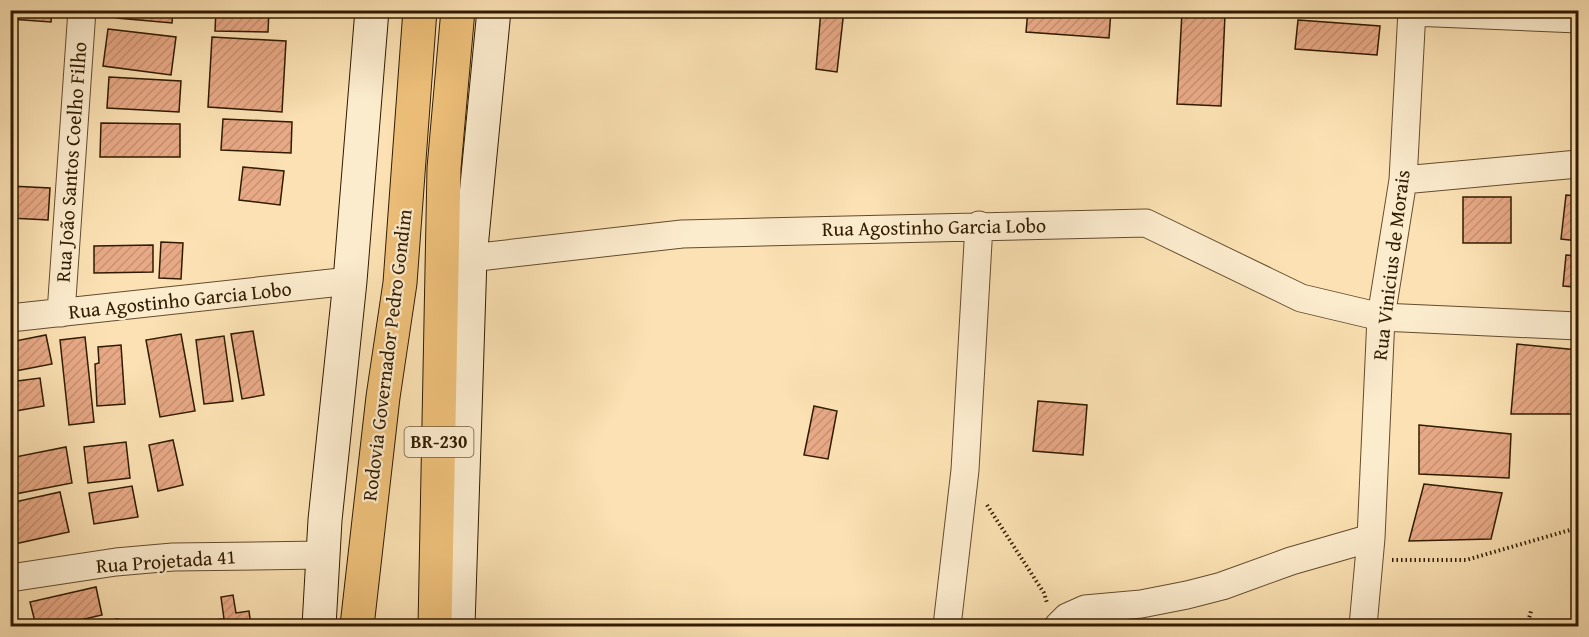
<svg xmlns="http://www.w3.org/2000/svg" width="1589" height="637" viewBox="0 0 1589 637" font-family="'Gentium Book Plus',serif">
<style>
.building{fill:url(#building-hatch);stroke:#301b00;stroke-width:1.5}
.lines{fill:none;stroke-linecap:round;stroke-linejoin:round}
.street-casing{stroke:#634c2d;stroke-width:29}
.secondary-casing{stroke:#301b00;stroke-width:35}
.highway-casing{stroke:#301b00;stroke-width:35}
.path{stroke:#301b00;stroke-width:4;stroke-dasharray:1.5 3;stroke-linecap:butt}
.street{stroke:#fcecce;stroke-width:27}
.secondary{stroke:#fcecce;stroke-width:33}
.highway{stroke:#eec07a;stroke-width:33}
.labels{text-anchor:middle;stroke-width:4.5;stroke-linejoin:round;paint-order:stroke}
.shield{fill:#fcecce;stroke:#6d5a3e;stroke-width:1.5}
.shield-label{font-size:18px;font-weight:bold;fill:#301b00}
.street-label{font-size:20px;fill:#301b00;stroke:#fcecce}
</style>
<defs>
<pattern id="building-hatch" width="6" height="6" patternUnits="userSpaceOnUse" patternTransform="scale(1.5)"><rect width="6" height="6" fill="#e8a986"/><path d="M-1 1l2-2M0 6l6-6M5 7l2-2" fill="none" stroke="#c79172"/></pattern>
</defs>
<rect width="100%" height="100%" fill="#fbe1b3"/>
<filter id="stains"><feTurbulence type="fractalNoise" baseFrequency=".00333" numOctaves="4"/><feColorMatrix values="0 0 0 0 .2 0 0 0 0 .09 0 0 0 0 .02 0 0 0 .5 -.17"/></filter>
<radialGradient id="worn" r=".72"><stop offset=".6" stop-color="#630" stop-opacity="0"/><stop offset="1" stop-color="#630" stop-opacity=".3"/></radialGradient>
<path class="building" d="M 10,10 L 52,10 L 51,22 L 10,19 Z
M 118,10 L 173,10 L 172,23 L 117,18 Z
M 216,10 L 269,10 L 268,32 L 215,31 Z
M 821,10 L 844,10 L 837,72 L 816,69 Z
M 1028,10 L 1111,10 L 1109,38 L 1026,32 Z
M 1182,12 L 1225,14 L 1221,106 L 1177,104 Z
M 1298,20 L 1380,26 L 1377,55 L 1295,49 Z
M 108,29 L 176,37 L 171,75 L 103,66 Z
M 212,37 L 286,41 L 282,112 L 208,107 Z
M 109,77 L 181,81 L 179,112 L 107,108 Z
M 223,119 L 292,122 L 291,153 L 221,150 Z
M 101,123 L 180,124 L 180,157 L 100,157 Z
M 243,167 L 284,171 L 280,205 L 239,200 Z
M 10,186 L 50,188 L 48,220 L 10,218 Z
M 1566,195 L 1578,196 L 1578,241 L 1561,239 Z
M 1463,197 L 1511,197 L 1511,243 L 1463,243 Z
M 161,242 L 183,243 L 181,279 L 159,278 Z
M 153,245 L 153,272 L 94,273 L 94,246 Z
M 1566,255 L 1578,256 L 1578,291 L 1574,291 L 1574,287 L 1563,286 Z
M 253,331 L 264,395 L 242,399 L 231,334 Z
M 181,334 L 195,411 L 160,417 L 146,340 Z
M 46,335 L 52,364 L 10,372 L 10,342 Z
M 224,336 L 233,401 L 204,404 L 196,340 Z
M 85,337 L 94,422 L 69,425 L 60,340 Z
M 1517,344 L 1578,350 L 1578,414 L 1511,414 Z
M 121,345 L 125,404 L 97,406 L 95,364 L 99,363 L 98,347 Z
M 40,378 L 44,406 L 10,412 L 10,382 Z
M 1038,401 L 1087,405 L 1083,455 L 1033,451 Z
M 814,406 L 837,411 L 828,459 L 804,455 Z
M 1419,425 L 1511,434 L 1509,478 L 1419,474 Z
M 173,440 L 183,485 L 158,491 L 149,445 Z
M 126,442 L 130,478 L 88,483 L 84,447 Z
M 66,447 L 72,483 L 10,495 L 10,458 Z
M 1424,484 L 1502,493 L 1491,539 L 1409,541 Z
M 132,486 L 138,517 L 94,524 L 89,493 Z
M 60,492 L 69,532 L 10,545 L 10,503 Z
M 96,587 L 102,615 L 54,626 L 36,626 L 30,602 Z
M 233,595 L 236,613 L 249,611 L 251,626 L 215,626 L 215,620 L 224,619 L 221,597 Z
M 118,619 L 119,626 L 79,626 Z"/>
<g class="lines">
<g class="street-casing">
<path id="street" d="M 1412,12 L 1578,19
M 1403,180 L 1578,164
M 470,258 L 682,234 L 1146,223 L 1301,298 L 1381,317 L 1578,326
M 61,313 L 82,10
M 10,318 L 350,281
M 10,578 L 116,562 L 173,557 L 323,555
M 947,626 L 965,470 L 979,225
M 1058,626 L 1067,617 L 1085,609 L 1141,604 L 1187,595 L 1222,586 L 1291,561 L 1371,538
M 1363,626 L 1371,538 L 1381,317 L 1403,180 L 1412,10"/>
</g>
<g class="secondary-casing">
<path id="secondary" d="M 319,626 L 325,520 L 350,281 L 372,10
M 458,626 L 470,258 L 494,10"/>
</g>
<g class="highway-casing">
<path id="highway" d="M 357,626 L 383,397 L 400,283 L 420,10
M 435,626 L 444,168 L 458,10"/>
</g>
<path class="path" d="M 987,505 L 1044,593 L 1047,603
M 1392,560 L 1466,560 L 1570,530 L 1578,534
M 1527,626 L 1531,611"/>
<use href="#street" class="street"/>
<use href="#secondary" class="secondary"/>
<use href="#highway" class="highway"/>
</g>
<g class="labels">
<rect class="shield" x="404.5" y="427" width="69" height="30" rx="4.5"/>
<g class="shield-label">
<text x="439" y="448">BR-230</text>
</g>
<g class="street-label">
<text transform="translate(71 162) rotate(-86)" y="7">Rua João Santos Coelho Filho</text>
<text transform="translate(934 227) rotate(-1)" y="7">Rua Agostinho Garcia Lobo</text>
<text transform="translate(1391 265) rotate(-83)" y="7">Rua Vinicius de Morais</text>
<text transform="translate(180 300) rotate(-6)" y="7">Rua Agostinho Garcia Lobo</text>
<text transform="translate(387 355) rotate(-83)" y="7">Rodovia Governador Pedro Gondim</text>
<text transform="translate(166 561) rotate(-4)" y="7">Rua Projetada 41</text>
</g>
</g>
<rect width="1589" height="637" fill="none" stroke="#fbe1b3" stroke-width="36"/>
<rect x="12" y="12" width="1565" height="613" fill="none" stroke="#301b00" stroke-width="3"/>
<rect x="18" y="18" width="1553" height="601" fill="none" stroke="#301b00" stroke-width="1.5"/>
<rect width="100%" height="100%" filter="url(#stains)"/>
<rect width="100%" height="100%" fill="url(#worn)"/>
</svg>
